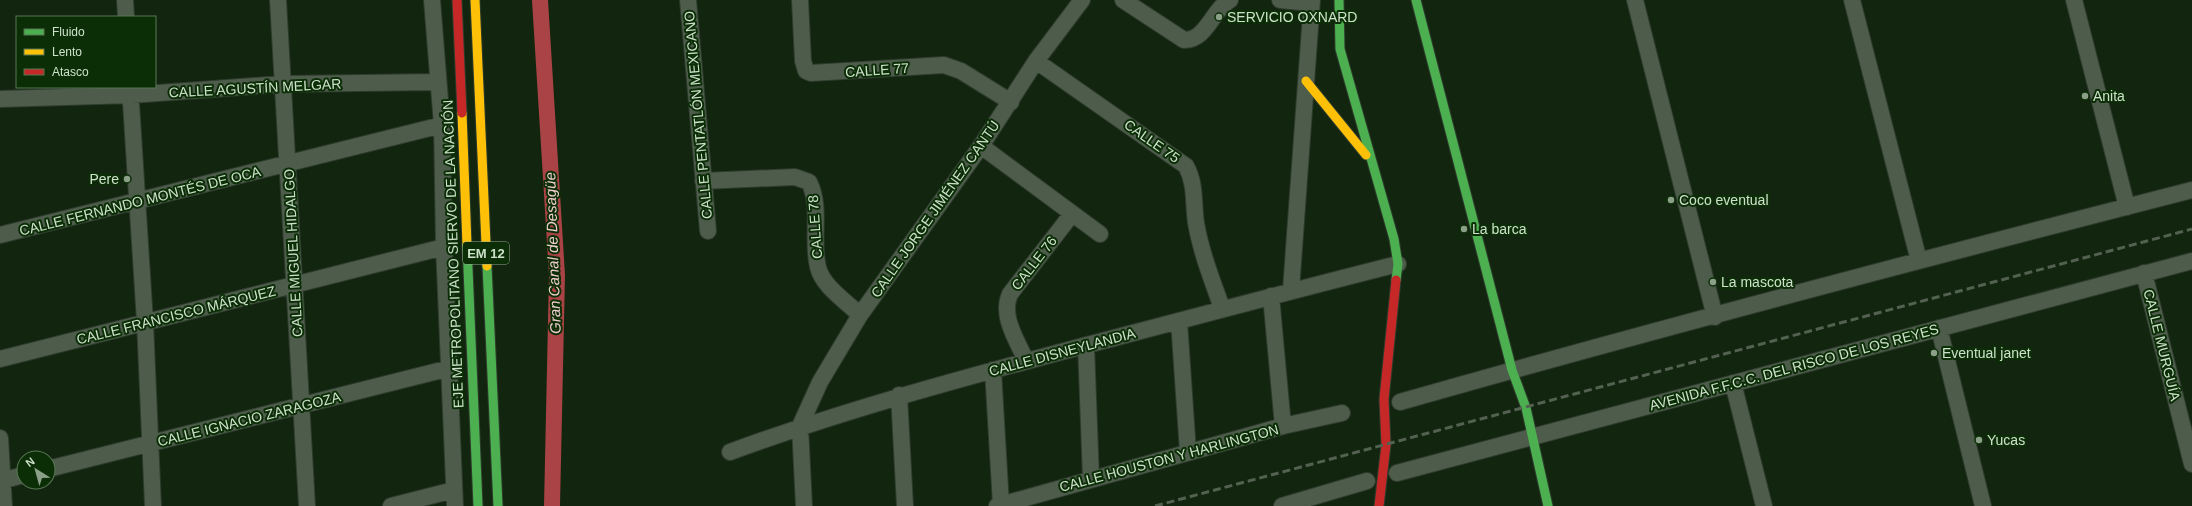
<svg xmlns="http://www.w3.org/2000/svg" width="2192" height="506" viewBox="0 0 2192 506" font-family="Arial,sans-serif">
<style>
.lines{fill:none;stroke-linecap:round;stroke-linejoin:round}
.canal{stroke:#a94345;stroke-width:16}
.street-casing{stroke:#2e3c2d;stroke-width:18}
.fast-casing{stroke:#2e3c2d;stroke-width:11}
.slow-casing{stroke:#2e3c2d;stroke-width:11}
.jam-casing{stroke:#2e3c2d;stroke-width:11}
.street{stroke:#4e5c4c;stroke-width:16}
.fast{stroke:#4caf50;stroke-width:9}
.slow{stroke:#ffc107;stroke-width:9}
.jam{stroke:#c62828;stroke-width:9}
.rail{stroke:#536151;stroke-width:3;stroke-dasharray:8 4;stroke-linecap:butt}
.poi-dot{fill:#8c9f89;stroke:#0b2e06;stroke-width:1.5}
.labels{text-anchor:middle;stroke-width:4;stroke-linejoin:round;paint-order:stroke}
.shield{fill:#0b2e06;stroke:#93ab8f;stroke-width:1}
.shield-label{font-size:13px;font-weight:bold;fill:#cde1ca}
.poi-label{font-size:14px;fill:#cde1ca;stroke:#0b2e06;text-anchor:start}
.street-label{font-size:14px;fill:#cde1ca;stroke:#0b2e06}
.water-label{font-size:15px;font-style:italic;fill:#efcfce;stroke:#0b2e06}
</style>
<rect width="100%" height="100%" fill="#12250f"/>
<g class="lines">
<path class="canal" d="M 540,0 L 557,275 L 552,506"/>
<g class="street-casing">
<path id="street" d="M 125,0 L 126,17
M 278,0 L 307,506
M 432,0 L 442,125 L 444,247 L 455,506
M 688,0 L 708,231
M 800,0 L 803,61 L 806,71 L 811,73 L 944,65 L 961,71 L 1011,102
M 1123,0 L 1184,40 C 1207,40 1212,10 1230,0
M 1280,0 L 1311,3
M 1635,0 L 1715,317
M 1852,0 L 1919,261
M 2074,0 L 2127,207
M 1036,61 L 1186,166 C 1196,184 1193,203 1196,223 C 1201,252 1212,280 1222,308
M 130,87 L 145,322 L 153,506
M 0,99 L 131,95 L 282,84 L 437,82
M 981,146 L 1100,234
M 703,181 L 795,177 L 809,182 C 822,207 811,240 818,267 C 822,286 847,302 860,315
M 0,235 L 442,125
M 2144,273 L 2192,464
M 1291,290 L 1312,0
M 1271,296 L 1283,426
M 1179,321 L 1188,452
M 1939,328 L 1983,506
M 1086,345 L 1091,479
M 0,359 L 444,247
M 1026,361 C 1017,340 1000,316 1010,294 L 1072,214
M 993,370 L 1001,505
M 1733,383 L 1764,506
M 899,395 L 905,506
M 1400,402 C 1663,327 1927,258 2192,190
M 0,438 L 4,506
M 730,452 C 847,409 967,377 1087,345 C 1191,318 1294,290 1398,264
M 48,469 L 450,368
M 1397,473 L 2192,261
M 0,481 L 24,475
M 391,506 L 454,490
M 804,506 L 800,426 L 820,382 L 860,315 L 981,146 L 1036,61 L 1082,0
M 997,506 L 1283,426 L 1342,413
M 1282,506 L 1367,481"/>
</g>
<g class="fast-casing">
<path id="fast" d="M 1339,0 L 1340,49 L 1394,239 L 1398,264 L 1396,280
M 1416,0 L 1512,370 L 1526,408 L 1548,506
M 467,245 L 478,506
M 487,266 L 498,506"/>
</g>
<g class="slow-casing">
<path id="slow" d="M 475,0 L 487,266
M 1306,81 L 1366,155
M 462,113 L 467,245"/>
</g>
<g class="jam-casing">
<path id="jam" d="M 457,0 L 462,113
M 1379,506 L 1386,445 L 1384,399 L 1396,280"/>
</g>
<use href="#street" class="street"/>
<use href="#fast" class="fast"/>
<use href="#slow" class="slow"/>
<use href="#jam" class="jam"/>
<path class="rail" d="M 1155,506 L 2192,229"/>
</g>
<g class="poi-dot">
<circle cx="1219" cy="17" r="4"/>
<circle cx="2085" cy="96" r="4"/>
<circle cx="127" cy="179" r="4"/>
<circle cx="1671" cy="200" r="4"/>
<circle cx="1464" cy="229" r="4"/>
<circle cx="1713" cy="282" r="4"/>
<circle cx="1934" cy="353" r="4"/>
<circle cx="1979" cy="440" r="4"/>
</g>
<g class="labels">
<rect class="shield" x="463" y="242" width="46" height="22" rx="3"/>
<g class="shield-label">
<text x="486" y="258">EM 12</text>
</g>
<g class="poi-label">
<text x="1227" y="22">SERVICIO OXNARD</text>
<text x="2093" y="101">Anita</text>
<text x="119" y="184" text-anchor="end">Pere</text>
<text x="1679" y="205">Coco eventual</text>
<text x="1472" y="234">La barca</text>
<text x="1721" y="287">La mascota</text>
<text x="1942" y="358">Eventual janet</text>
<text x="1987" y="445">Yucas</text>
</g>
<g class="street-label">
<text transform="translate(877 70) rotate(-4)" y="5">CALLE 77</text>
<text transform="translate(255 88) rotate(-3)" y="5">CALLE AGUSTÍN MELGAR</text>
<text transform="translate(698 115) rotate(-95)" y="5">CALLE PENTATLÓN MEXICANO</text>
<text transform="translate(1152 141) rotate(35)" y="5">CALLE 75</text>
<text transform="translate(140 201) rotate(-14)" y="5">CALLE FERNANDO MONTÉS DE OCA</text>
<text transform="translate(935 209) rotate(-55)" y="5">CALLE JORGE JIMÉNEZ CANTÚ</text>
<text transform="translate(815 227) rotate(-94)" y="5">CALLE 78</text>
<text transform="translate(293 253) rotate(-93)" y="5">CALLE MIGUEL HIDALGO</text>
<text transform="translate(453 254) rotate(-92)" y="5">EJE METROPOLITANO SIERVO DE LA NACIÓN</text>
<text transform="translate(1034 263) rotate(-52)" y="5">CALLE 76</text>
<text transform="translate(176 315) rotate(-14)" y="5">CALLE FRANCISCO MÁRQUEZ</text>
<text transform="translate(2162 345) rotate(76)" y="5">CALLE MURGUÍA</text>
<text transform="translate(1062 352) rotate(-15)" y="5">CALLE DISNEYLANDIA</text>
<text transform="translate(1794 367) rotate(-15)" y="5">AVENIDA F.F.C.C. DEL RISCO DE LOS REYES</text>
<text transform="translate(249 419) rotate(-14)" y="5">CALLE IGNACIO ZARAGOZA</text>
<text transform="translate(1169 458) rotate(-15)" y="5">CALLE HOUSTON Y HARLINGTON</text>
</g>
<g class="water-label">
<text transform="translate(553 253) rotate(-92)" y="5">Gran Canal de Desagüe</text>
</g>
</g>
<rect x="16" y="16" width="140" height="72" fill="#0b2e06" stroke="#597654"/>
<rect x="24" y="29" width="20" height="6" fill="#4caf50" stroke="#597654"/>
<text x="52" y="36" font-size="12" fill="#cde1ca">Fluido</text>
<rect x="24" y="49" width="20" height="6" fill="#ffc107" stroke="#597654"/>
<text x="52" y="56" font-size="12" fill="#cde1ca">Lento</text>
<rect x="24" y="69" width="20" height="6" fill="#c62828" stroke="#597654"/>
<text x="52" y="76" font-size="12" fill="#cde1ca">Atasco</text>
<g transform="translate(36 470) rotate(323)"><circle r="19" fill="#0b2e06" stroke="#597654"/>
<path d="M0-3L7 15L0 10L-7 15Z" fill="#8c9f89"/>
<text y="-6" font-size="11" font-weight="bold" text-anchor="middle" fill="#cde1ca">N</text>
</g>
</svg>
